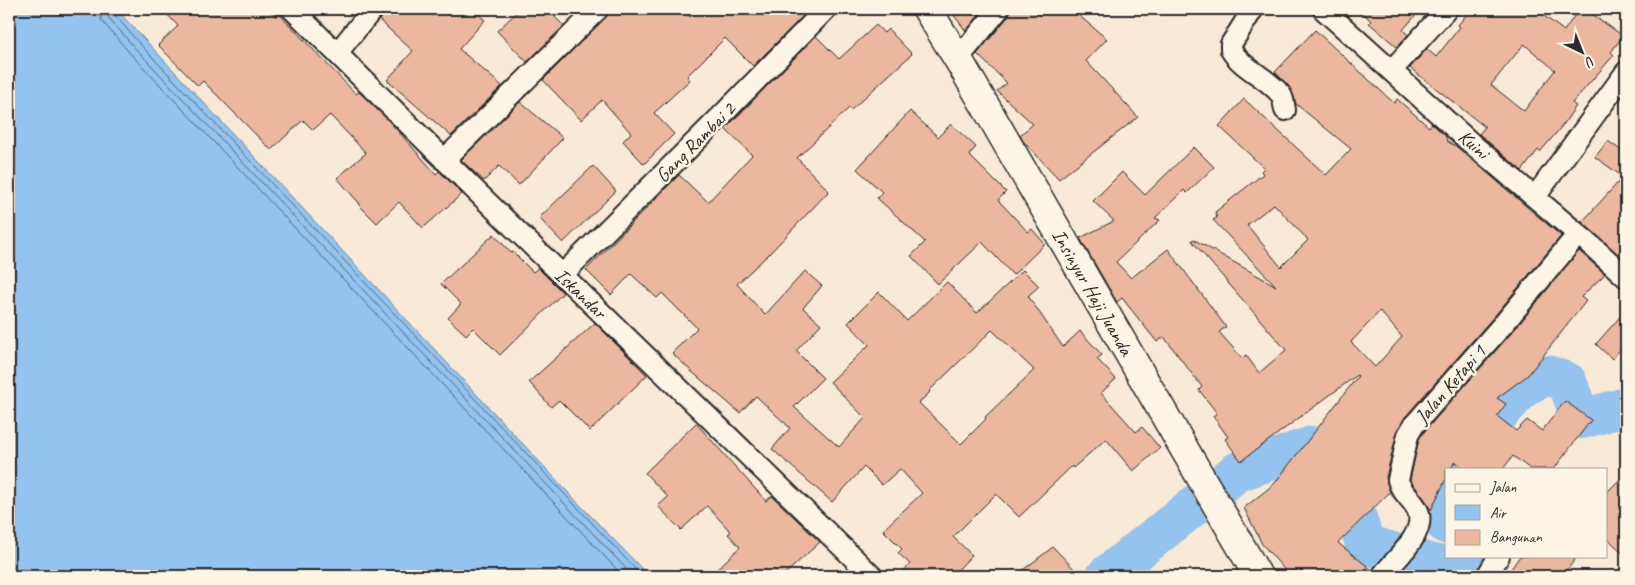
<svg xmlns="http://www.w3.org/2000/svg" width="1635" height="585" viewBox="0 0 1635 585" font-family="Caveat,sans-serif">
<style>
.water{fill:#93c3ee;stroke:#6986a0}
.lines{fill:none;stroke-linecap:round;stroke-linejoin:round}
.shore{stroke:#556879;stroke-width:1}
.river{stroke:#93c3ee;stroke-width:40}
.building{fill:#ebb79e;stroke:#2b2b2b;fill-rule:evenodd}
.street-casing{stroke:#2b2b2b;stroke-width:24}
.secondary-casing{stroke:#2b2b2b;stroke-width:31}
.street{stroke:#fcf5e5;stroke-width:20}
.secondary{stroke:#fcf5e5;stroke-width:28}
.labels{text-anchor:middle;stroke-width:5;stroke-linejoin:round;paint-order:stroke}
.street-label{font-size:20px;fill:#2b2b2b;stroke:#fcf5e5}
</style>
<rect width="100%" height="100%" fill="#f9e9d7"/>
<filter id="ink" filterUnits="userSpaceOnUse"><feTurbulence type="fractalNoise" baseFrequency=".02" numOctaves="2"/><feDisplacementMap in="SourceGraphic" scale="10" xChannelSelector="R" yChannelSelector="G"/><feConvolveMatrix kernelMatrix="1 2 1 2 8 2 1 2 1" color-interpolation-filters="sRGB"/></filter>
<g filter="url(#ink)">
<path class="water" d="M 9,9 L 116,9 L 580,505 L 649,576 L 9,576 Z"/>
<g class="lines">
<path class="shore" d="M 98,9 L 102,21 L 128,51 L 623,576
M 106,9 L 109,18 L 133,46 L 633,576
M 112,9 L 114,14 L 138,42 L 642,576"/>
<path class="river" d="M 1459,469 L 1489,424 L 1525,386 L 1548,375 L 1567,382 L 1581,419 L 1626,407
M 1446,490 C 1440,502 1435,513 1446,524
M 1106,576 L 1237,472 L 1312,446 L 1345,478 L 1365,544 L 1428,563 L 1454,568 L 1471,556"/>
</g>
<path class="building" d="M 162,9 L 268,9 L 276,17 L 279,14 L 356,94 L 359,92 L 390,122 L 436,174 L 439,171 L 462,194 L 423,228 L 399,202 L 377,223 L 359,205 L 360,204 L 337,178 L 366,153 L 330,115 L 313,130 L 303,120 L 271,150 L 203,81 L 198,86 L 158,45 L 178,26 Z
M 385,9 L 472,9 L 485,20 L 459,49 L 502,86 L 451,136 L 387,80 L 413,51 L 379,20 L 382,16 Z
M 520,9 L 547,9 L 564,26 L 527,62 L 497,31 Z
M 610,9 L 682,9 L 690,17 L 699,9 L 810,9 L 753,66 L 725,38 L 687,76 L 690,80 L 654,113 L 674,134 L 644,164 L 623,141 L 631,133 L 602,100 L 581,120 L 543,80 L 606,17 Z
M 949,9 L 984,9 L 966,31 Z
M 1011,9 L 1071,9 L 1107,39 L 1086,61 L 1138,117 L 1059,179 L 1023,141 L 1020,135 L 1033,124 L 997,91 L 1007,83 L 977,54 L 1008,17 Z
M 1359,9 L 1421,9 L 1403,30 L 1408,35 L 1397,47 L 1369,23 L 1371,21 Z
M 1471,9 L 1535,9 L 1564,31 L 1579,9 L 1585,9 L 1623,36 L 1611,52 L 1614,55 L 1572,103 L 1576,106 L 1563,125 L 1540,152 L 1538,150 L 1522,171 L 1479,134 L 1485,127 L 1410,68 L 1427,49 L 1436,57 L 1460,27 L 1458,25 ZM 1524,44 L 1555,70 L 1524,111 L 1491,85 Z
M 876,25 L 884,33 L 888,29 L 912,54 L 851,110 L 849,108 L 797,158 L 829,191 L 769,254 L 737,284 L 765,315 L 805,271 L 822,286 L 803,308 L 821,324 L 796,351 L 823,378 L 794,407 L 839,447 L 865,418 L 830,382 L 869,345 L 848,323 L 879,292 L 907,321 L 947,282 L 977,313 L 1023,270 L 1039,286 L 1028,296 L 1063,347 L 1080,331 L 1102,355 L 1097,359 L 1116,379 L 1101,393 L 1136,432 L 1142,427 L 1160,448 L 1133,471 L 1106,439 L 1073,468 L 1072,466 L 1019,517 L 996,494 L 953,537 L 972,555 L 952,576 L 899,576 L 910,564 L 898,553 L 902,549 L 883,530 L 922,493 L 900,469 L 882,485 L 864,467 L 832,502 L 772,449 L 790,428 L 756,396 L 740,413 L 691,371 L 672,353 L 697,328 L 662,293 L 657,298 L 631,274 L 611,295 L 586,270 L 679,175 L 708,202 L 752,155 L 725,129 L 816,36 L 839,59 ZM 992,330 L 1034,370 L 985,417 L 986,419 L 961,444 L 919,403 L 930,392 L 929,391 Z
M 1315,30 L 1394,103 L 1397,99 L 1429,127 L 1432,123 L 1445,135 L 1447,141 L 1457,147 L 1561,236 L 1497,313 L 1405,417 L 1398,429 L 1386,477 L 1387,483 L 1390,492 L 1338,543 L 1372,570 L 1370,576 L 1290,576 L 1262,544 L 1244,508 L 1274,484 L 1358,376 L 1357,375 L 1241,461 L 1225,439 L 1228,437 L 1213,416 L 1217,413 L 1199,390 L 1202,387 L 1164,337 L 1157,342 L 1122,298 L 1117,302 L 1080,238 L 1114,221 L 1093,201 L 1122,172 L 1145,195 L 1194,147 L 1214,167 L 1187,193 L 1184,190 L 1155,218 L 1160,220 L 1116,262 L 1131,278 L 1168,249 L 1226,327 L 1219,332 L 1242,358 L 1246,355 L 1259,373 L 1286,350 L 1192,241 L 1193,239 L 1276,286 L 1213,220 L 1217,218 L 1215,212 L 1263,174 L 1261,171 L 1264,168 L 1219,126 L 1244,99 L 1326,175 L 1351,149 L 1296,104 L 1291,89 L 1275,72 ZM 1274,204 L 1308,240 L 1281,267 L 1247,225 ZM 1380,311 L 1402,337 L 1375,367 L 1351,342 Z
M 520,102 L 563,138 L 519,185 L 499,166 L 484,181 L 461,160 Z
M 910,111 L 938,137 L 951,124 L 976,147 L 969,155 L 1006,192 L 998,200 L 1028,232 L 1032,229 L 1045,244 L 1013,275 L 982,242 L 938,284 L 911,256 L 925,242 L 877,198 L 882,192 L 857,169 Z
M 1608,141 L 1626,154 L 1626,243 L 1618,254 L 1582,222 L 1623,177 L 1595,157 Z
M 593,166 L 616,191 L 563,243 L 539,218 Z
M 494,234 L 511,253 L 513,252 L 533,272 L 538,268 L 563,293 L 500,355 L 473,328 L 466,335 L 448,318 L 461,304 L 441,284 Z
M 1579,251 L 1605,274 L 1581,297 L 1586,301 L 1528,375 L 1497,398 L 1506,404 L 1497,416 L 1516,431 L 1527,420 L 1542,431 L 1565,401 L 1591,420 L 1554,469 L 1530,469 L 1513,456 L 1503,469 L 1464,469 L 1455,461 L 1451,469 L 1446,469 L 1446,479 L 1431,510 L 1424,498 L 1410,480 L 1419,439 L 1424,432 L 1515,329 Z
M 1626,310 L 1626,343 L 1612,359 L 1596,344 Z
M 595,323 L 647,375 L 590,431 L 559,400 L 551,407 L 529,382 Z
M 696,423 L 766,501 L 772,496 L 820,542 L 783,576 L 710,576 L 740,547 L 728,534 L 731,532 L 707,506 L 681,530 L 658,506 L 668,497 L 645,473 Z
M 1626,473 L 1626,556 L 1606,537 L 1606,493 Z
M 1053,547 L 1081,576 L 1015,576 Z
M 1520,556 L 1578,556 L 1562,576 L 1506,576 Z"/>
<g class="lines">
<g class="street-casing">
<path id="street" d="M 292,9 L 478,193 L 872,576
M 1253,9 L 1231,44 L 1231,50 C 1242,69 1269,78 1281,95 C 1284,100 1284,105 1285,110
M 1323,9 L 1471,143 L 1593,247 L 1626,277
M 337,53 L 373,9
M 958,59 L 999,9
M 1392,70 L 1447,9
M 444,160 L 598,9
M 1535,197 L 1626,72
M 562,275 L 726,111 L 826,9
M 1382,576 C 1394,560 1429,532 1417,509 C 1412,499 1400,491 1398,480 L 1408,435 L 1414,425 L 1506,321 L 1578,234
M 1487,576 L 1499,556"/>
</g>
<g class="secondary-casing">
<path id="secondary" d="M 927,9 L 958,59 L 1258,576"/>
</g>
<use href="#street" class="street"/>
<use href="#secondary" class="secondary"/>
</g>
</g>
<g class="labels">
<g class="street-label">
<text transform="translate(695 142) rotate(-45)" y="7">Gang Rambai 2</text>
<text transform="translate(1474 144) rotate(41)" y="7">Kuini</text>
<text transform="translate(1093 292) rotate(60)" y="7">Insinyur Haji Juanda</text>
<text transform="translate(581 293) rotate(44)" y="7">Iskandar</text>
<text transform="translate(1450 384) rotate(-49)" y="7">Jalan Ketapi 1</text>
</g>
</g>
<rect width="1635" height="585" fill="none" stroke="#fcf5e5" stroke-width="30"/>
<rect x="15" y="15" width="1605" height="555" fill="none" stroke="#2b2b2b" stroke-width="2" filter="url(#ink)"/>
<rect x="1445" y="468" width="162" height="90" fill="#fcf5e5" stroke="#a8a49b"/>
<rect x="1455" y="484" width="25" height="8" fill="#fcf5e5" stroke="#a8a49b"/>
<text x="1490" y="492" font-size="15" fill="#2b2b2b">Jalan</text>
<rect x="1455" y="505" width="25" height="15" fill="#93c3ee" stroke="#a8a49b"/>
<text x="1490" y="518" font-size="15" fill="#2b2b2b">Air</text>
<rect x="1455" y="530" width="25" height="15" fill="#ebb79e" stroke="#a8a49b"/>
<text x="1490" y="542" font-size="15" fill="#2b2b2b">Bangunan</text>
<g transform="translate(1582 52) rotate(137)" stroke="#fcf5e5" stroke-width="4" paint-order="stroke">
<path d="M0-4L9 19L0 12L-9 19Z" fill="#2b2b2b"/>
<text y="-8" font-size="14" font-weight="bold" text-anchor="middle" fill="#2b2b2b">U</text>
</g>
</svg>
